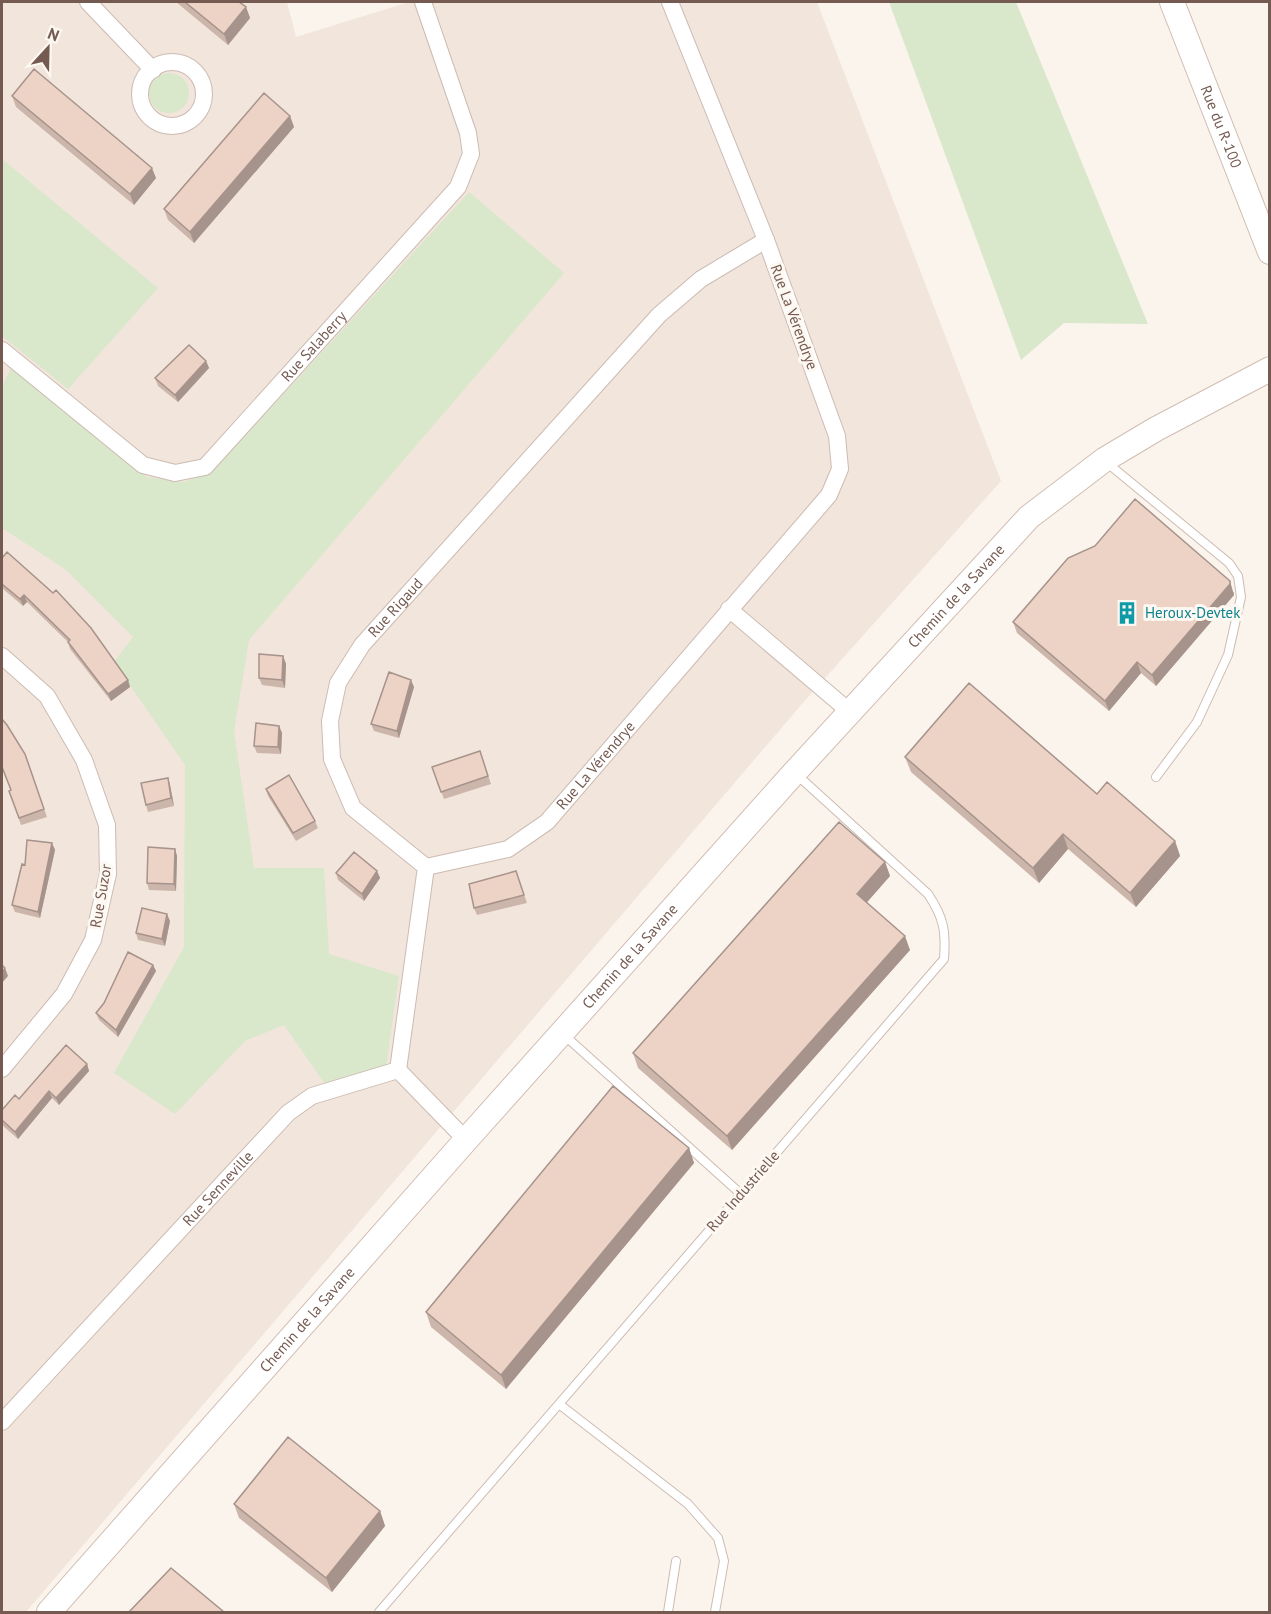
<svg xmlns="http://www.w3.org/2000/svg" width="1271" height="1614" viewBox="0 0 1271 1614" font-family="'PT Sans',sans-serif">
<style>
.residential{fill:#f2e5db}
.green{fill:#d9e7cb}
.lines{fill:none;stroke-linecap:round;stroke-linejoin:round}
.lane-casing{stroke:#ccbbb2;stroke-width:10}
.street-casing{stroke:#ccbbb2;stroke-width:18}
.secondary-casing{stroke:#d1bdb3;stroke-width:26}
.lane{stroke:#fff;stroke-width:8}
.street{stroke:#fff;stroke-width:16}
.secondary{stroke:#fff;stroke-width:24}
.wall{fill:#ccb5aa}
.shaded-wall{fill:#a6938b}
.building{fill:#edd2c6;stroke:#a6938b;stroke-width:1.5}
.labels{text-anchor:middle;stroke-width:6;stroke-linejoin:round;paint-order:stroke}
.street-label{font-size:15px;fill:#745a51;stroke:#fdf8f2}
.culture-label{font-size:15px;fill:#0d838f;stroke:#fdf8f2;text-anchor:start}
</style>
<rect width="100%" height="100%" fill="#fbf4ec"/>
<path class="residential" d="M 2,2 L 287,2 L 296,37 L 409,2 L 817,2 L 1001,481 L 801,705 L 26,1612 L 2,1612 Z"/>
<path class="green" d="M 889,2 L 1016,2 L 1148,324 L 1064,323 L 1021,360 Z
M149 93a20 20 0 1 1 40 0a20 20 0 1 1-40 0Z
M 2,159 L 158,288 L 68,389 L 2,336 Z
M 469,192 L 564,273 L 249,640 L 234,731 L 254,868 L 324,868 L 329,954 L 399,976 L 385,1074 L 325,1084 L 284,1025 L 245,1041 L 175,1114 L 114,1073 L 184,947 L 185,765 L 114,662 L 133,637 L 65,569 L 2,528 L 2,386 L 12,366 L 147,477 L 183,482 L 211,473 Z"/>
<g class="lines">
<g class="lane-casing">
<path id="lane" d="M 1106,462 L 1229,563 L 1238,576 L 1241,597 L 1228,655 L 1197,722 L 1156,777
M 563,1034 L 741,1194
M 559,1404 L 688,1504 L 718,1538 L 724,1561 L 715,1612
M 379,1612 L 944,959 C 946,931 944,918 928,894 L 795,773
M 668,1612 L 676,1561"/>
</g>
<g class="street-casing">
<g id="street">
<path d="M 88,2 L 153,70"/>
<circle cx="172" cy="94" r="32"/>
<path id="s1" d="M 2,350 L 143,465 L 175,473 L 205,467 L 458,187 L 471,154 L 468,133 L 423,2"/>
<path d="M 729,609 L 850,712"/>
<path d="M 2,656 L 47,696 L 84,760 L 107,825 L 108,874 L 93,940 L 64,994 L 2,1069"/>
<path id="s2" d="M 426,867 L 508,849 L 547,822 L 829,495 L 840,469 L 837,436 L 766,240 L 670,2"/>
<path id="s3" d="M 398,1070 L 426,867 L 353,808 L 332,759 L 330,721 L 338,683 L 362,645 L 659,315 L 701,279 L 766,240"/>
<path id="s4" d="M 2,1422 L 288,1113 L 312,1096 L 398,1070 L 466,1140"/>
</g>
</g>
<g class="secondary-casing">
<g id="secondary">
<path id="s5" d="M 1172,2 L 1270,252"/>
<path id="s6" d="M 49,1612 L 466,1140 L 794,773 L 1029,517 L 1104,460 L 1156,429 L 1270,369"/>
</g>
</g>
<use href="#lane" class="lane"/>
<use href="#street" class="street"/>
<use href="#secondary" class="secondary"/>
</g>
<path class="wall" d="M 176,2 L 239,2 L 246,7 L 250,18 L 228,45 Z
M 12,96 L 156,178 L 134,205 L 16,107 Z
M 290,116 L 294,127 L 194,243 L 168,220 L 164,209 Z
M 206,361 L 209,368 L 178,402 L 158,386 L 155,378 Z
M 2,558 L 128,680 L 130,687 L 111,701 L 70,649 L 68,642 L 27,602 L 23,606 L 2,588 Z
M 1234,592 L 1234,595 L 1156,686 L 1141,673 L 1109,711 L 1017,633 L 1013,622 Z
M 283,656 L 286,664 L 285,688 L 262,685 L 259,678 Z
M 414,687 L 399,738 L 374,731 L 371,724 Z
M 279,726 L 282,733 L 281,754 L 257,753 L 254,746 Z
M 480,751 L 491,784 L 444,799 L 432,767 Z
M 25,754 L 47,817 L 21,825 L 9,791 L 11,790 Z
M 905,757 L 1097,794 L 1175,841 L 1180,856 L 1136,907 L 1068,849 L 1039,883 L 911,772 Z
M 168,778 L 170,785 L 174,806 L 148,812 L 146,805 Z
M 266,789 L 315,821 L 318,828 L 296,841 L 268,796 Z
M 52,843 L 55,850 L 40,918 L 15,912 L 12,905 L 25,865 Z
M 175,849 L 177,856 L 176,891 L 149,890 L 147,883 Z
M 885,862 L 890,876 L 867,902 L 910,950 L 732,1150 L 638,1068 L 633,1053 Z
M 377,871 L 380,878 L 364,901 L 338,880 L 336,873 Z
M 516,871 L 527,903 L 477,915 L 474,908 Z
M 170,921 L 165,946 L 138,940 L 136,933 Z
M 153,965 L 156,971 L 118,1037 L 99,1020 L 96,1013 Z
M 87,1064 L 89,1071 L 59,1105 L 52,1098 L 18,1139 L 2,1125 L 2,1110 L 19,1099 Z
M 689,1148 L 694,1163 L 506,1389 L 431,1327 L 426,1312 Z
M 234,1504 L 380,1511 L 385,1526 L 332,1592 L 239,1518 Z"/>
<path class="shaded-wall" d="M 246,7 L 250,18 L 228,45 L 224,34 Z
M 290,116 L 294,127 L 194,243 L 190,232 Z
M 152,168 L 156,178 L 134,205 L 130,194 Z
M 206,361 L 209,368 L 178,402 L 175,395 Z
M 1230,581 L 1234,595 L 1156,686 L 1152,675 Z
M 24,595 L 27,602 L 23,606 L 20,599 Z
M 283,656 L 286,664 L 285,688 L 282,680 Z
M 1137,662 L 1141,673 L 1109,711 L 1105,701 Z
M 128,680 L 130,687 L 111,701 L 108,694 Z
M 411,680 L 414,687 L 399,738 L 397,731 Z
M 279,726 L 282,733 L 281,754 L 278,747 Z
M 168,778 L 170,785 L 174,806 L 171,798 Z
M 1063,834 L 1068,849 L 1039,883 L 1033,868 Z
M 1175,841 L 1180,856 L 1136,907 L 1130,893 Z
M 52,843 L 55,850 L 40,918 L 38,912 Z
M 175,849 L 177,856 L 176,891 L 174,884 Z
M 885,862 L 890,876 L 862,908 L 857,894 Z
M 377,871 L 380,878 L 364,901 L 362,894 Z
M 167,914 L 170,921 L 165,946 L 162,939 Z
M 905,936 L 910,950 L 732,1150 L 727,1136 Z
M 153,965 L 156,971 L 118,1037 L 116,1030 Z
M 5,968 L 8,976 L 2,983 L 2,973 Z
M 87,1064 L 89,1071 L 59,1105 L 56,1098 Z
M 49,1091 L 52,1098 L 18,1139 L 15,1132 Z
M 689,1148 L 694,1163 L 506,1389 L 501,1375 Z
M 380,1511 L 385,1526 L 332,1592 L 326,1578 Z"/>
<path class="building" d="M 185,2 L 239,2 L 246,7 L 224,34 Z
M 34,69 L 152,168 L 130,194 L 12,96 Z
M 264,93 L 290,116 L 190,232 L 164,209 Z
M 189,345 L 206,361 L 175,395 L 155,378 Z
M 1135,499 L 1230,581 L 1230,584 L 1152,675 L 1137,662 L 1105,701 L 1013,622 L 1068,558 L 1095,546 Z
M 7,552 L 53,593 L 56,590 L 91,628 L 128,680 L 108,694 L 68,642 L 70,640 L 24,595 L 20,599 L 2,584 L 2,558 Z
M 259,654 L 283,656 L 282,680 L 259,678 Z
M 389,672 L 411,680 L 397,731 L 371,724 Z
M 969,683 L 1097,794 L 1107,782 L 1175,841 L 1130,893 L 1063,834 L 1033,868 L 905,757 Z
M 2,719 L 7,725 L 25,754 L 44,809 L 19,818 L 9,791 L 11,790 L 2,767 Z
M 256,723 L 279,726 L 278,747 L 254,746 Z
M 480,751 L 488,776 L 441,792 L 432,767 Z
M 289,775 L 315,821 L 293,833 L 266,789 Z
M 168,778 L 171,798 L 146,805 L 141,783 Z
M 839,822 L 885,862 L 857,894 L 905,936 L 727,1136 L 633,1053 Z
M 27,840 L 52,843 L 38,912 L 12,905 L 22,864 L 25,865 Z
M 148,847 L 175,849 L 174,884 L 147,883 Z
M 354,852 L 377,871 L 362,894 L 336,873 Z
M 516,871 L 524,895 L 474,908 L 469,884 Z
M 142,908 L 167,914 L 162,939 L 136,933 Z
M 128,952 L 153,965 L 116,1030 L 96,1013 L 104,1003 Z
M 2,965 L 5,968 L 2,973 Z
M 66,1045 L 87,1064 L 56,1098 L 49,1091 L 15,1132 L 2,1120 L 2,1110 L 15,1095 L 19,1099 Z
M 613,1086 L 689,1148 L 501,1375 L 426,1312 Z
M 288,1437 L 380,1511 L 326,1578 L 234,1504 Z
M 171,1568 L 224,1612 L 129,1612 Z"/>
<defs>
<g id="building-bare" transform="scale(1.8)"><path d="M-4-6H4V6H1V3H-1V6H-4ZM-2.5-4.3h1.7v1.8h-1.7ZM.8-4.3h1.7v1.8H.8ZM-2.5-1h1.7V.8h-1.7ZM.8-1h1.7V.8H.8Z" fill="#0f9aa8" stroke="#fdf8f2" stroke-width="2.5" paint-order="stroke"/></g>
</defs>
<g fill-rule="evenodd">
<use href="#building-bare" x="1127" y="613"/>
</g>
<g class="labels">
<g class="street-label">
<text dy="5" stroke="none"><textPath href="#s5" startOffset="134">Rue du R-100</textPath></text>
<text transform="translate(794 317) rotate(70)" y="5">Rue La Vérendrye</text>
<text dy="5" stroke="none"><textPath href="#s1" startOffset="408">Rue Salaberry</textPath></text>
<text dy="5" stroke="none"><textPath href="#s6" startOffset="1362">Chemin de la Savane</textPath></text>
<text dy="5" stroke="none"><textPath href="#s3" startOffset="524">Rue Rigaud</textPath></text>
<text dy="5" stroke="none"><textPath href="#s2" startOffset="206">Rue La Vérendrye</textPath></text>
<text transform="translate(101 896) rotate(-80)" y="5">Rue Suzor</text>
<text dy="5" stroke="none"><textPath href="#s6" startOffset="876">Chemin de la Savane</textPath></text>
<text dy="5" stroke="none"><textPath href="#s4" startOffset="318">Rue Senneville</textPath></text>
<text transform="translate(743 1191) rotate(-49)" y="5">Rue Industrielle</text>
<text dy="5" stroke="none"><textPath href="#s6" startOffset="390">Chemin de la Savane</textPath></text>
</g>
<g class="culture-label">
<text x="1145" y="618">Heroux-Devtek</text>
</g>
</g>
<rect width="1271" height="1614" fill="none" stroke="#745a51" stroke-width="6"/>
<g transform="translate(48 48) rotate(22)" stroke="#fdf8f2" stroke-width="4.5" paint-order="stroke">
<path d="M0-4.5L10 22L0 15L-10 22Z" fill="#745a51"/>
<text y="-9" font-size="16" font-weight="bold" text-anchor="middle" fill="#745a51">N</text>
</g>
</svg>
